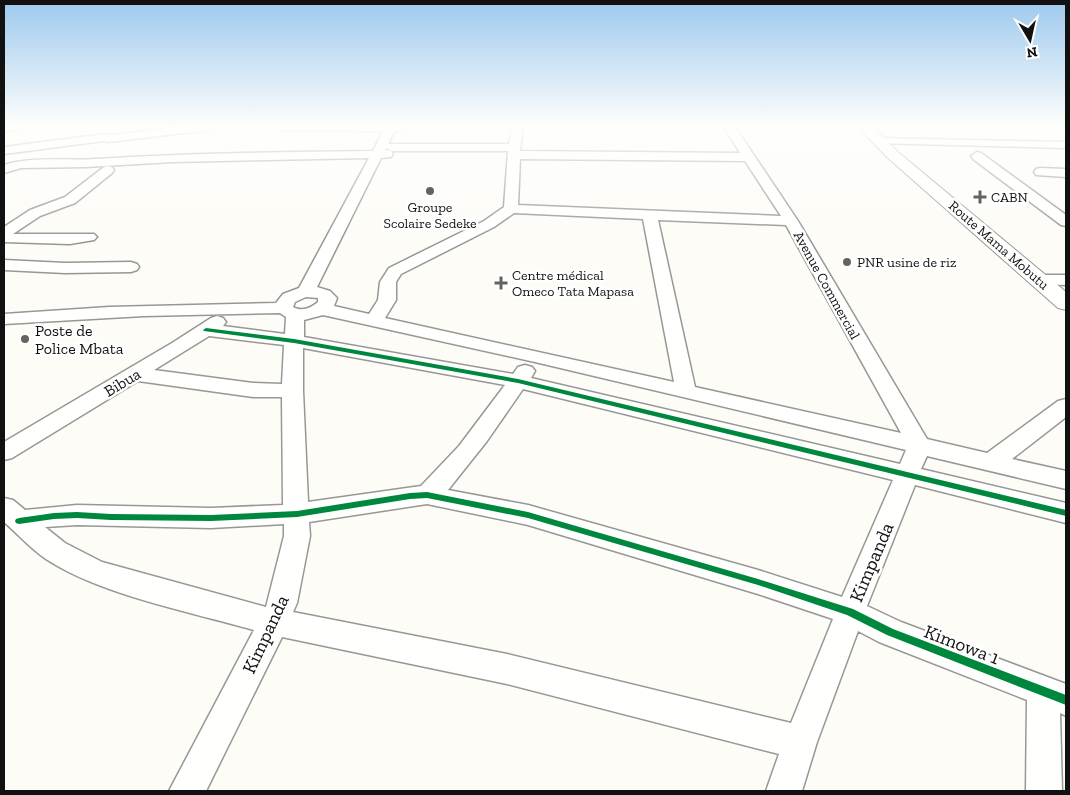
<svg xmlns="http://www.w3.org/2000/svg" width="1070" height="795" viewBox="0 0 1070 795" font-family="'Zilla Slab',serif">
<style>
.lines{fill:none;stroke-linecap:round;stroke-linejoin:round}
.minor-casing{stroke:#979795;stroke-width:3}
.tertiary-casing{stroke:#979795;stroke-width:2}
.minor{fill:#fffffe;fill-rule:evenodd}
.tertiary{fill:#fffffe;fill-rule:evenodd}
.cycleway-casing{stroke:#fff;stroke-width:3}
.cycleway{fill:#00873e;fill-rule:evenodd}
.poi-dot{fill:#646362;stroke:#fff;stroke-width:2}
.labels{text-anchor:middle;stroke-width:5;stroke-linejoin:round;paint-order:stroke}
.far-poi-label{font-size:14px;fill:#111;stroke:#fff;text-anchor:start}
.far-street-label{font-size:14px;fill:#111;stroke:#fff}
.poi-label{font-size:16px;fill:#111;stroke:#fff;text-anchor:start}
.street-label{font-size:16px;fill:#111;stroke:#fff}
.near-street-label{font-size:19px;fill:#111;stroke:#fff}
</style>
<rect width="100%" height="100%" fill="#fdfcf7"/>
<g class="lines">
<g class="minor-casing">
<path id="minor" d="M 4,127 L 22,127 L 21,129 L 4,132 Z
M 180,127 L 215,127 L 210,130 L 108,142 L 104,141 L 4,154 L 4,147 L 106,134 L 110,135 Z
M 277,127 L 405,127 L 404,130 L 394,131 L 388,144 L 509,144 L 512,127 L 523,127 L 520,151 L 740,153 L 724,127 L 735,127 L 798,221 L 927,439 L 987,453 L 1058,401 L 1066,399 L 1066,417 L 1012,459 L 1066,471 L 1066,489 L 927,456 L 921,469 L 1066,503 L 1066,523 L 915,485 L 867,606 L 901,622 L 1066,684 L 1066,716 L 1060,713 L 1062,791 L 1026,791 L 1027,700 L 879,642 L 858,631 L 817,742 L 802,791 L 766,791 L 779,754 L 507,684 L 282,637 L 206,791 L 169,791 L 254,630 C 191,612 101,595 46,559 C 31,549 17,533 4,522 L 4,498 L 13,500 L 25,510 L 77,505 L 211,508 L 283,505 L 282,397 L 253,397 L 138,381 L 12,458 L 4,460 L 4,442 L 172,343 L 211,318 L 217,316 L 223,318 L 226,322 L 223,326 L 285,334 L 286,317 L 280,313 L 144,316 L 4,324 L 4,314 L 109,307 L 276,303 L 283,294 L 299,288 L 369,158 L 172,162 L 86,167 L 21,168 L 4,173 L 4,165 C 33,156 64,161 95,159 C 187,153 280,152 373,151 L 383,131 L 282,130 ZM 386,148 L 391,151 L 508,151 L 504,207 L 484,221 L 389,268 L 380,282 L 378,300 L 369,314 L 334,306 L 337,298 L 330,291 L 317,287 L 381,158 L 391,157 L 393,154 L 391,151 L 385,150 ZM 520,159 L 745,161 L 781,216 L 518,205 ZM 514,213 L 643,219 L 674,382 L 385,318 L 396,300 L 396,282 L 401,274 L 494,227 ZM 658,220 L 786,225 L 901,433 L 695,387 ZM 306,297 L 318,298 L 318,302 C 311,308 302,312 293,307 L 295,302 ZM 323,315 L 535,362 L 906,450 L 900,464 L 531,378 L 535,371 L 532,367 L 525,365 L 518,367 L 513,374 L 304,337 L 304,320 ZM 209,336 L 284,345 L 282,384 L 253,383 L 154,370 ZM 303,348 L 505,385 L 459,446 L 421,486 L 308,502 L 303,391 ZM 523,389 L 893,480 L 842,597 L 758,570 L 528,505 L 448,490 L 487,441 ZM 427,504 L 528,525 L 758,594 L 833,619 L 791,723 L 507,654 L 293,612 L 297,603 L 310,536 L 309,522 ZM 284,524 L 284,536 L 266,607 L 102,562 L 65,543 L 45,527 L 77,525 L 211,528 Z
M 879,138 L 1066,142 L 1066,148 L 875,143 L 873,141 Z
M 977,152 L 981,153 L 1066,215 L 1066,226 L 1061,225 L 973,159 L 971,156 Z
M 108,166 L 112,167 L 114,170 L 112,173 L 75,203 L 40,216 L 13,234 L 94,234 L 97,237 L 94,240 L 70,244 L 4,242 L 4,227 L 30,210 L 65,197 L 104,167 Z
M 1040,168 L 1066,169 L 1066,177 L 1036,175 L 1034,172 L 1036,169 Z
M 4,260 L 65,263 L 131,262 L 137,264 L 139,267 L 137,270 L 131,272 L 65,273 L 4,270 Z
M 1041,275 L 1066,275 L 1066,285 L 1035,284 L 1033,280 L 1035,276 Z"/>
</g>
<g class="tertiary-casing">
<path id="tertiary" d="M 858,127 L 873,127 L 898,152 L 1066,292 L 1066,310 L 1058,308 L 888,158 Z"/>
</g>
<use href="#minor" class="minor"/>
<use href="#tertiary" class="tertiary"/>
<g class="cycleway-casing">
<path id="cycleway" d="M 206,328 L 294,339 L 518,379 L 1066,510 L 1066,516 L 518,383 L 294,343 L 204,331 L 203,330 Z
M 427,492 L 528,512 L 758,579 L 853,609 L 893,629 L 1066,695 L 1066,705 L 887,635 L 847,615 L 758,585 L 528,518 L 427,498 L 410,499 L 297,517 L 211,521 L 111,520 L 77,518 L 54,519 L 19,524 L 16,523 L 15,521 L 16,519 L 19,518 L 54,513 L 77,512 L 111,514 L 211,515 L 297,511 L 410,493 Z"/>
</g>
<use href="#cycleway" class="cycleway"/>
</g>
<linearGradient id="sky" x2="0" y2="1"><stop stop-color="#9dc9ee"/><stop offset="0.53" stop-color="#fefefb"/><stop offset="1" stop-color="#fefefb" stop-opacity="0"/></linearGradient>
<rect width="1070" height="238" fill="url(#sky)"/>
<g class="poi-dot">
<circle cx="430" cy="191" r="5"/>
<path d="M977.5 189.5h5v5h5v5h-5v5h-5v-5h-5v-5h5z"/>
<circle cx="847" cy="262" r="5"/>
<path d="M498.5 275.5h5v5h5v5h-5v5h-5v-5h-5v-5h5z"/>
<circle cx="25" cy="339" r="5"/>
</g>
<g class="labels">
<g class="far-poi-label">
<text x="991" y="202">CABN</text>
<text x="430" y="212" text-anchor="middle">Groupe<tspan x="430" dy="16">Scolaire Sedeke</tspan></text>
<text x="857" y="267">PNR usine de riz</text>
<text x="512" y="280">Centre médical<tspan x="512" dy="16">Omeco Tata Mapasa</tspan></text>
</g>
<g class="far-street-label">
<text transform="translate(999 245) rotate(41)" y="5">Route Mama Mobutu</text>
<text transform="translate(827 285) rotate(61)" y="5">Avenue Commercial</text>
</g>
<g class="poi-label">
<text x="35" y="336">Poste de<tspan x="35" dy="18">Police Mbata</tspan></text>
</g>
<g class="street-label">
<text transform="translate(122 382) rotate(-31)" y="6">Bibua</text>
</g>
<g class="near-street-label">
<text transform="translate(871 562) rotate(-67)" y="7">Kimpanda</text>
<text transform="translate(265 634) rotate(-65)" y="7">Kimpanda</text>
<text transform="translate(962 644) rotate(21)" y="7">Kimowa 1</text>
</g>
</g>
<rect width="1070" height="795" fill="none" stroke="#111111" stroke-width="10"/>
<g transform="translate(1030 40) rotate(171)" stroke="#ffffff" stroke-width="4" paint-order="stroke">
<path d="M0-4L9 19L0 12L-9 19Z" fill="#111111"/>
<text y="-8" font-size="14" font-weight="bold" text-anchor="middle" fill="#111111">N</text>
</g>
</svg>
